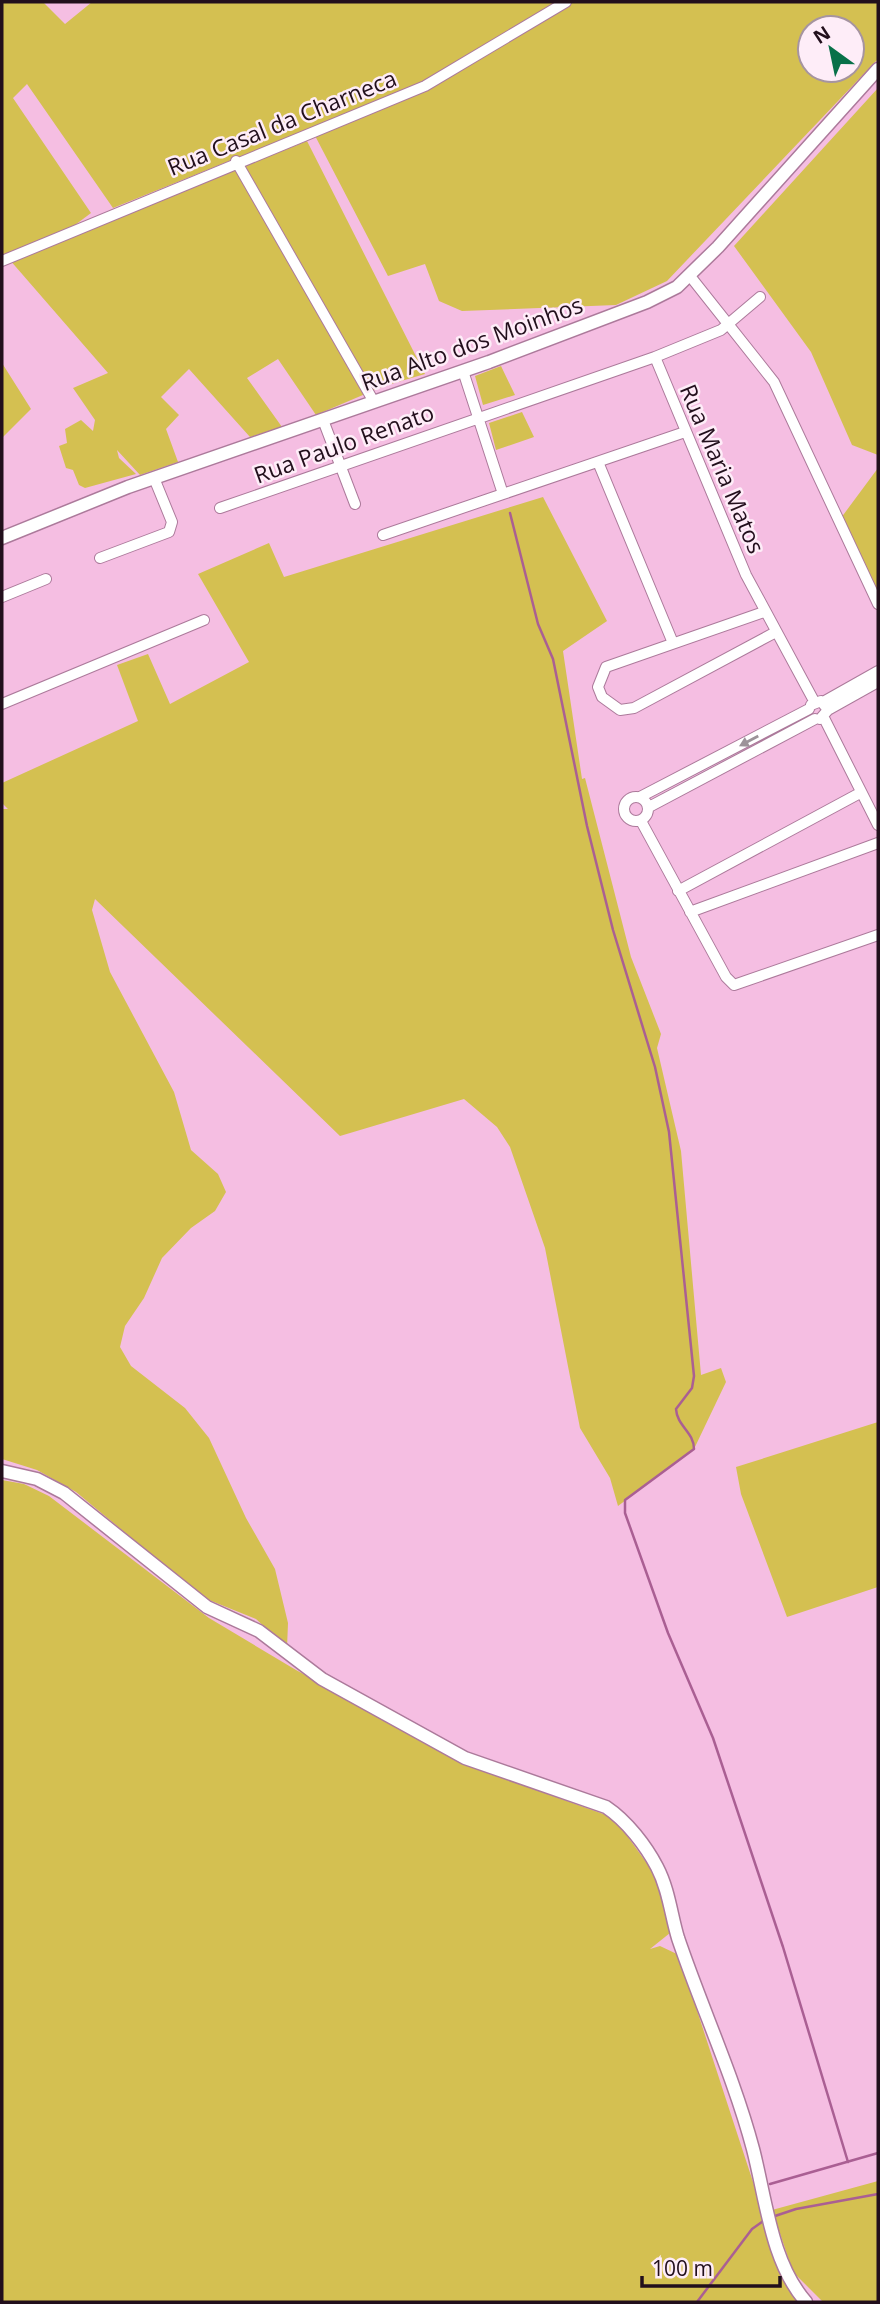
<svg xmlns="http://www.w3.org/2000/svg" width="880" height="2304" viewBox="0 0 880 2304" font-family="'Open Sans',sans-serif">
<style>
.green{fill:#d4c051;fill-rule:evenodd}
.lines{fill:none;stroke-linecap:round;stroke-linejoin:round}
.stream{stroke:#aa5f93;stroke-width:2.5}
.minor-casing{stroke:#ac7a9b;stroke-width:12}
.tertiary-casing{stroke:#ac7a9b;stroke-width:15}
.minor{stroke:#fff;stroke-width:10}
.tertiary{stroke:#fff;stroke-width:12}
.oneway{fill:#9c9399}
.labels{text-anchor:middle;stroke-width:5;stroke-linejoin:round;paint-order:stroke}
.street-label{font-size:23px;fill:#220f1c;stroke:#feedf8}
</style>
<rect width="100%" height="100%" fill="#f5bee2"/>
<path class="green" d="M 2,2 L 43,2 L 65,24 L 92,2 L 878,2 L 878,59 L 667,281 L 616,305 L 462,311 L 439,301 L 425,264 L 388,276 L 311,128 L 113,208 L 27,84 L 13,98 L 91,213 L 67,231 L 165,198 L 307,141 L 425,374 L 384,386 L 316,415 L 278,359 L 247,378 L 282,427 L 250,437 L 189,369 L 161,397 L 179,415 L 166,429 L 178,462 L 140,475 L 117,450 L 119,458 L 136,474 L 85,488 L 79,485 L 73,470 L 66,468 L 59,446 L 67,443 L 65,429 L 81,420 L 93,431 L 95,420 L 73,388 L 108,373 L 9,259 L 2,261 ZM 810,28 L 852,28 L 852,70 L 810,70 Z
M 878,88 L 878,455 L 852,445 L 811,352 L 734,246 Z
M 2,363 L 31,409 L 2,438 Z
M 501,366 L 515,395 L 483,405 L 475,376 Z
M 522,412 L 534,437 L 496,450 L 489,423 Z
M 878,468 L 878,597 L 838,522 Z
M 543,497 L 607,621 L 563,651 L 582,779 L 585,778 L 631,957 L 661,1034 L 657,1048 L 681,1151 L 701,1375 L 721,1368 L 726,1382 L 694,1449 L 618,1506 L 610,1478 L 580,1428 L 545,1248 L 510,1147 L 497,1127 L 464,1099 L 340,1136 L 95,899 L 92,910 L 110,972 L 174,1092 L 191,1150 L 218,1174 L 226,1192 L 215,1211 L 191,1228 L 162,1258 L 144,1298 L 125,1326 L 120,1347 L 131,1366 L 185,1408 L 209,1438 L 246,1518 L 275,1569 L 288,1623 L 287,1648 L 256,1619 L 204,1598 L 76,1492 L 37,1470 L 2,1459 L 2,809 L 8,809 L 2,803 L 2,783 L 138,721 L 117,665 L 148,654 L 170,704 L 249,662 L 198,574 L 269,543 L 284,577 Z
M 878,1422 L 878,1587 L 787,1617 L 741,1494 L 736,1467 Z
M 2,1480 L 24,1484 L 49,1496 L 209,1618 L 296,1670 L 483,1771 L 609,1816 L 620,1826 L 654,1873 L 660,1887 L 670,1933 L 650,1949 L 660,1946 L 679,1955 C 705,2035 731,2115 757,2194 C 769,2233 771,2272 799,2302 L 2,2302 Z
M 878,2181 L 878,2302 L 823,2302 L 793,2272 L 772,2210 Z"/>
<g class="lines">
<path class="stream" d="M 510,513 L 538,624 L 553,659 L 587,826 L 613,930 L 655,1067 L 669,1132 L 694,1376 L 692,1388 L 676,1409 C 677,1426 694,1432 694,1449 L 625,1500 L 625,1513 L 668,1633 L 713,1738 L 783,1947 L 848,2162
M 770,2184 L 878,2153
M 772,2217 L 796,2209 L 878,2194
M 697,2302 L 752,2229 L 766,2219"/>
<g class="minor-casing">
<path id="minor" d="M 236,161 L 374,402
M 2,261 L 425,86 L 566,2
M 690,276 L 774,382 L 878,604
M 760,297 L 721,330 L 655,357 L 746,575 L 814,701
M 323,420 L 355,504
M 598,462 L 673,643
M 503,494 L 685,432
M 220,508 L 655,357
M 383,535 L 503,494 L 463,371
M 100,558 L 169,532 L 172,522 L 154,478
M 2,597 L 46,579
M 764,612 L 606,667 L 598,687 L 602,697 L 620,710 L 634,708 L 774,633
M 823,702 L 878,671
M 2,704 L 204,620
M 811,705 L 821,701 L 828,710
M 824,718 L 878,825
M 820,719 L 828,710 L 878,682
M624 809a12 12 0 1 1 24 0a12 12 0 1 1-24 0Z
M 640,797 L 809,709
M 649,807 L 815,719
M 641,821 L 726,977 L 734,985 L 878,935
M 678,891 L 860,793
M 690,912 L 878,843"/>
</g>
<g class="tertiary-casing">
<path id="tertiary" d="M 2,538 L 128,487 L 489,362 L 647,302 L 677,287 L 718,247 L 878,69
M 2,1471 L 37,1479 L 64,1493 L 207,1607 L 259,1631 L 322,1679 L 465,1758 L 606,1807 C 627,1821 646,1846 657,1867 C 669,1890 671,1915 678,1938 C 702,2009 734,2077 753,2149 C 766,2199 771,2262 806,2302"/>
</g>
<use href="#minor" class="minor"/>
<use href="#tertiary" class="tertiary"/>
</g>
<defs><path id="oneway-solid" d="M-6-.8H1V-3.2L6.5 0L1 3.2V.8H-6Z" transform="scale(1.75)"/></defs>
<use class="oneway" href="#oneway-solid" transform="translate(749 741) rotate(152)"/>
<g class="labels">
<g class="street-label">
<text transform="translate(282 123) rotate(-22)" y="8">Rua Casal da Charneca</text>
<text transform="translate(472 344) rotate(-20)" y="8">Rua Alto dos Moinhos</text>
<text transform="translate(344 444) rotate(-20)" y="8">Rua Paulo Renato</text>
<text transform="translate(722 469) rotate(67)" y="8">Rua Maria Matos</text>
</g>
</g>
<rect width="880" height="2304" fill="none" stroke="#220f1c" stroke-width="7"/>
<g transform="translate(831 49) rotate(327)"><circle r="33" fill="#feedf8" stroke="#a694a0" stroke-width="2"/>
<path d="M0-5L12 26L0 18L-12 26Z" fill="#087149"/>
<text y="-10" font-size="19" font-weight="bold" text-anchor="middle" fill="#220f1c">N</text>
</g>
<path d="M642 2276v10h138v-10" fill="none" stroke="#220f1c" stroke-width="3.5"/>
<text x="652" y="2276" font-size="21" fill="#220f1c" stroke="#feedf8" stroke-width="5" paint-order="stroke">100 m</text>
</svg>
